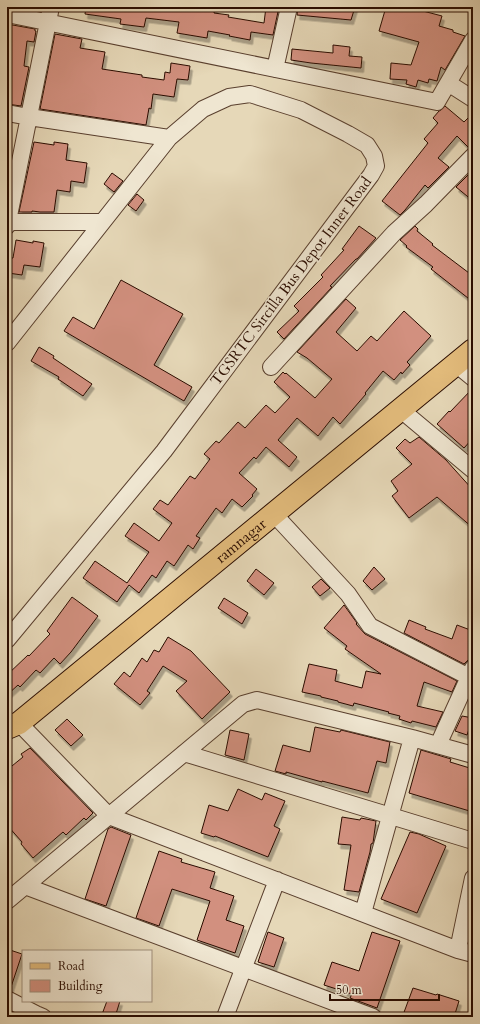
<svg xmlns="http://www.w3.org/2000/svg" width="480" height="1024" viewBox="0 0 480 1024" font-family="Cardo,serif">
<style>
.building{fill:#d2907f;stroke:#2a0c00;filter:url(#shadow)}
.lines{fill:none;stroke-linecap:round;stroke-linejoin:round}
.minor-casing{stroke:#593f2e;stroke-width:18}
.primary-casing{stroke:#2a0c00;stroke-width:24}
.minor{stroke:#efe6d1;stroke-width:16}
.primary{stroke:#e3bc7c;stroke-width:22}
.labels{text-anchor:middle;stroke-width:3;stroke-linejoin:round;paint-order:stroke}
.street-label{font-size:15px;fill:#2a0c00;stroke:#efe6d1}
</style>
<defs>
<filter id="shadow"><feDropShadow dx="2.5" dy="4.5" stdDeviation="0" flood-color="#0004"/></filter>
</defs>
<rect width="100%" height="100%" fill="#e6d8b8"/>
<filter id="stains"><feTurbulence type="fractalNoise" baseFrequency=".005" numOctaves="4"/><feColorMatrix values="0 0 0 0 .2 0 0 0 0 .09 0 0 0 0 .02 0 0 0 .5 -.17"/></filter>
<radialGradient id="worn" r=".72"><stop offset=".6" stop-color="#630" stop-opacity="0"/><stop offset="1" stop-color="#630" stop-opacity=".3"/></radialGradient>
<path class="building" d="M 86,7 L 122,7 L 141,10 L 141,7 L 215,7 L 214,13 L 229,15 L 228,17 L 264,23 L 266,7 L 279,7 L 273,35 L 251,32 L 250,40 L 229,36 L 230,35 L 208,31 L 207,38 L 177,33 L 179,22 L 146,18 L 144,27 L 120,24 L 121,19 L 85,14 Z
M 298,7 L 355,7 L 351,20 L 297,15 Z
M 386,7 L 424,7 L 423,11 L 442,16 L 439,26 L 453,30 L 453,32 L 465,36 L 445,70 L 441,67 L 437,81 L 429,79 L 428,83 L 418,80 L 416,87 L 406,84 L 407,80 L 390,79 L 391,63 L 411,65 L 419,42 L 379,31 Z
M 7,24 L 35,29 L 35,31 L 36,31 L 34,42 L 27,41 L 24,66 L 29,67 L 21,106 L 7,104 Z
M 55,34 L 82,39 L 80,48 L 105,52 L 102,69 L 142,75 L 142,77 L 164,80 L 165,72 L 170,73 L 171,63 L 190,66 L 188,80 L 177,79 L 174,97 L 153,94 L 151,109 L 149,108 L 146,125 L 40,109 Z
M 333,45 L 350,47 L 349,56 L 362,57 L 361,68 L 311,63 L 291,60 L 292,49 L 333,53 Z
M 445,106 L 464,122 L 473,113 L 473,147 L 469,148 L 457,136 L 438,158 L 449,167 L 428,188 L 425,185 L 405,210 L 400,215 L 382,201 L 428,143 L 424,139 L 438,123 L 433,118 L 439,111 L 441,110 Z
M 34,142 L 54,145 L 54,142 L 68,144 L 66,160 L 87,163 L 84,183 L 71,181 L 70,192 L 57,190 L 54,212 L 40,212 L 32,211 L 32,212 L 19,212 Z
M 473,170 L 473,201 L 456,187 Z
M 112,173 L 123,181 L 114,192 L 104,184 Z
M 137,194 L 144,200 L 136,211 L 128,205 Z
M 359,226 L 376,238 L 357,259 L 356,259 L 330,286 L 332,287 L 284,339 L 277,332 L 299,311 L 294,306 L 323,277 L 321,275 L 344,250 L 342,249 Z
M 415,226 L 418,229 L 417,231 L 433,244 L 432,245 L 473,276 L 473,302 L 431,269 L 433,267 L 406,247 L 407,246 L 400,240 Z
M 16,240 L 33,243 L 33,241 L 44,243 L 40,267 L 24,265 L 22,275 L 8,273 L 10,258 L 13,258 Z
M 121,280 L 183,314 L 154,365 L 192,387 L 184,401 L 64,331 L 73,317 L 94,329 Z
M 346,299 L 356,308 L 336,332 L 357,351 L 371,336 L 377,341 L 404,311 L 431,336 L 407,362 L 410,365 L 402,374 L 401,372 L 394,380 L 383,371 L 365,393 L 366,394 L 340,424 L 333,417 L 318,436 L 297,418 L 278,440 L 297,457 L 289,467 L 266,447 L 256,459 L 254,457 L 239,473 L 257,489 L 252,495 L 253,496 L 242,507 L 232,499 L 222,513 L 216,508 L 196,536 L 200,538 L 193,549 L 188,545 L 174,566 L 167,561 L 156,578 L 152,575 L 139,593 L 129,585 L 117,602 L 83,578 L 95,561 L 127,583 L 149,552 L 125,536 L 134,523 L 159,541 L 172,523 L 153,509 L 160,500 L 168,505 L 190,476 L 195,479 L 210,459 L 204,454 L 216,441 L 219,443 L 238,422 L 245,428 L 266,405 L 275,413 L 290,397 L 274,382 L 283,372 L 285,374 L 286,373 L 315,398 L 332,379 L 307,358 L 297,352 Z
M 39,347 L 54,356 L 53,358 L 92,384 L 83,396 L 58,379 L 59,377 L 31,361 Z
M 473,388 L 473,438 L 464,448 L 437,424 L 449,411 L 450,412 Z
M 419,437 L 446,460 L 473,490 L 473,528 L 437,497 L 409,518 L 392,496 L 398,491 L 391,481 L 412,464 L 396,448 L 405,439 L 410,443 Z
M 374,567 L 385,579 L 372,590 L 363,581 Z
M 256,569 L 274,583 L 264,595 L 247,581 Z
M 321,579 L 330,588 L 320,596 L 312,587 Z
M 72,597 L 98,616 L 71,652 L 60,664 L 54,658 L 40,673 L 36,670 L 20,687 L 18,685 L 7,695 L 7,675 L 28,655 L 29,656 L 50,634 L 47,631 Z
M 224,598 L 248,613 L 242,624 L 218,608 Z
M 344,605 L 357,623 L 356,624 L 365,634 L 457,681 L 452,692 L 424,682 L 417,706 L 443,712 L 436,727 L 412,721 L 411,723 L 399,719 L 400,716 L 388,713 L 389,712 L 354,703 L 353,706 L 338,702 L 338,701 L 321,697 L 321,696 L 302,692 L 309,664 L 337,670 L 335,681 L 362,688 L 366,671 L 381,674 L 345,649 L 347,646 L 324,628 Z
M 409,620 L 426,627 L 425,629 L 452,639 L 457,625 L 473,631 L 473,659 L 468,660 L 464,664 L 404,633 Z
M 168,637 L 191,651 L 230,692 L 202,719 L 176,691 L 187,681 L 163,666 L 147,691 L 150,693 L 140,705 L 114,684 L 124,672 L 130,677 L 142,658 L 147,662 L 154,650 L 159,652 Z
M 462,716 L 473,718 L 467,735 L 455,731 Z
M 67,719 L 83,735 L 71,746 L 55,730 Z
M 315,727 L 340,732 L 341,730 L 390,742 L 386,763 L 377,761 L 368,793 L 322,781 L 322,782 L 286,772 L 286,774 L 275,771 L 283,745 L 310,752 Z
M 230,730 L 249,734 L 244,760 L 225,755 Z
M 30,748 L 93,813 L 86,820 L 84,818 L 66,835 L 63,832 L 33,858 L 21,844 L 22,842 L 7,825 L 7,770 L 23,757 L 21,754 Z
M 421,750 L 451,759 L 450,762 L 473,769 L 473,812 L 409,793 Z
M 238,789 L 262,800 L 265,793 L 285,801 L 274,826 L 280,829 L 268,857 L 215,836 L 214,837 L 201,833 L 209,805 L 228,811 Z
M 342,817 L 360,820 L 361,818 L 376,821 L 373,843 L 371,844 L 370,852 L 359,892 L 344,890 L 351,845 L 338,844 Z
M 111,827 L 131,835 L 106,906 L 85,899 L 108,829 Z
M 410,832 L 419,834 L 446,846 L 417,913 L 381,899 Z
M 159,851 L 182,859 L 181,862 L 215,872 L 210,888 L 234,896 L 226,920 L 244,926 L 235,953 L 197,940 L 210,901 L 172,889 L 159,926 L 136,918 Z
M 268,932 L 284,938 L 274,967 L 258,962 Z
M 372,932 L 400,941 L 377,1008 L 350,998 L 352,994 L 324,985 L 332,962 L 359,971 Z
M 7,949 L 22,954 L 10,990 L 7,990 Z
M 413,988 L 436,995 L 437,994 L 459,1001 L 454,1017 L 410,1017 L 403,1015 Z
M 107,1001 L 120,1001 L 115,1017 L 101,1017 Z"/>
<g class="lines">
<g class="minor-casing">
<path id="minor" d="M 7,14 L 437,102 L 473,40
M 275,69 L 289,7
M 448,83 L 473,99
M 7,113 L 29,117 L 169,138
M 7,222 L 102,222
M 7,226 L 51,7
M 7,343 L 169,138 L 203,109 L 229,97 L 250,94 L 301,110 L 348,134 L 367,145 L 374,156 L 376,166 L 371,175 L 164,451 L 7,640
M 456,364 L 473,378
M 271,367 L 394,233 L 426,204 L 473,156
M 400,409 L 473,470
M 273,513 L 348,594 L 370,626 L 469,677
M 19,723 L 109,816 L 458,950 L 473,878
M 438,745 L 473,668
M 184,753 L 473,841
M 25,886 L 373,1017
M 7,901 L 243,704 L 257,700 L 412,738 L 473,755
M 363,913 L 412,738
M 458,950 L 473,954
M 7,999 L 36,1014 L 43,1017
M 225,1017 L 277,880"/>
</g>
<g class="primary-casing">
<g id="primary">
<path id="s1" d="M 7,728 L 19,723 L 473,350"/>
</g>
</g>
<use href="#minor" class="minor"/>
<use href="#primary" class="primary"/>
</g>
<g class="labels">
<g class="street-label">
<text transform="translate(291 281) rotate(-53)" y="5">TGSRTC Sircilla Bus Depot Inner Road</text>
<text dy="5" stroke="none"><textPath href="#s1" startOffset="300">ramnagar</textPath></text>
</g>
</g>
<rect width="480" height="1024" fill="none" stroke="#e6d8b8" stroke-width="24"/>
<rect x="8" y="8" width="464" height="1008" fill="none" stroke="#2a0c00" stroke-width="2"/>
<rect x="12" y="12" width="456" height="1000" fill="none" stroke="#2a0c00"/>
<rect x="22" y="950" width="130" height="52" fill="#efe6d1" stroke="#a08f7d"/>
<rect x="30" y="963" width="20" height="6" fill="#e3bc7c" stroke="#a08f7d"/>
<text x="58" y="970" font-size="12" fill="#2a0c00">Road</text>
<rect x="30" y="980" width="20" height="12" fill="#d2907f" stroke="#a08f7d"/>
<text x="58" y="990" font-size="12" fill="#2a0c00">Building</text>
<path d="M330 994v6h109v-6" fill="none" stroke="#2a0c00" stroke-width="2"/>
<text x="336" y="994" font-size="12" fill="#2a0c00" stroke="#efe6d1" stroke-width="3" paint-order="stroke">50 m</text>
<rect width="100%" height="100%" filter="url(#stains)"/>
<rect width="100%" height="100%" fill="url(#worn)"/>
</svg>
